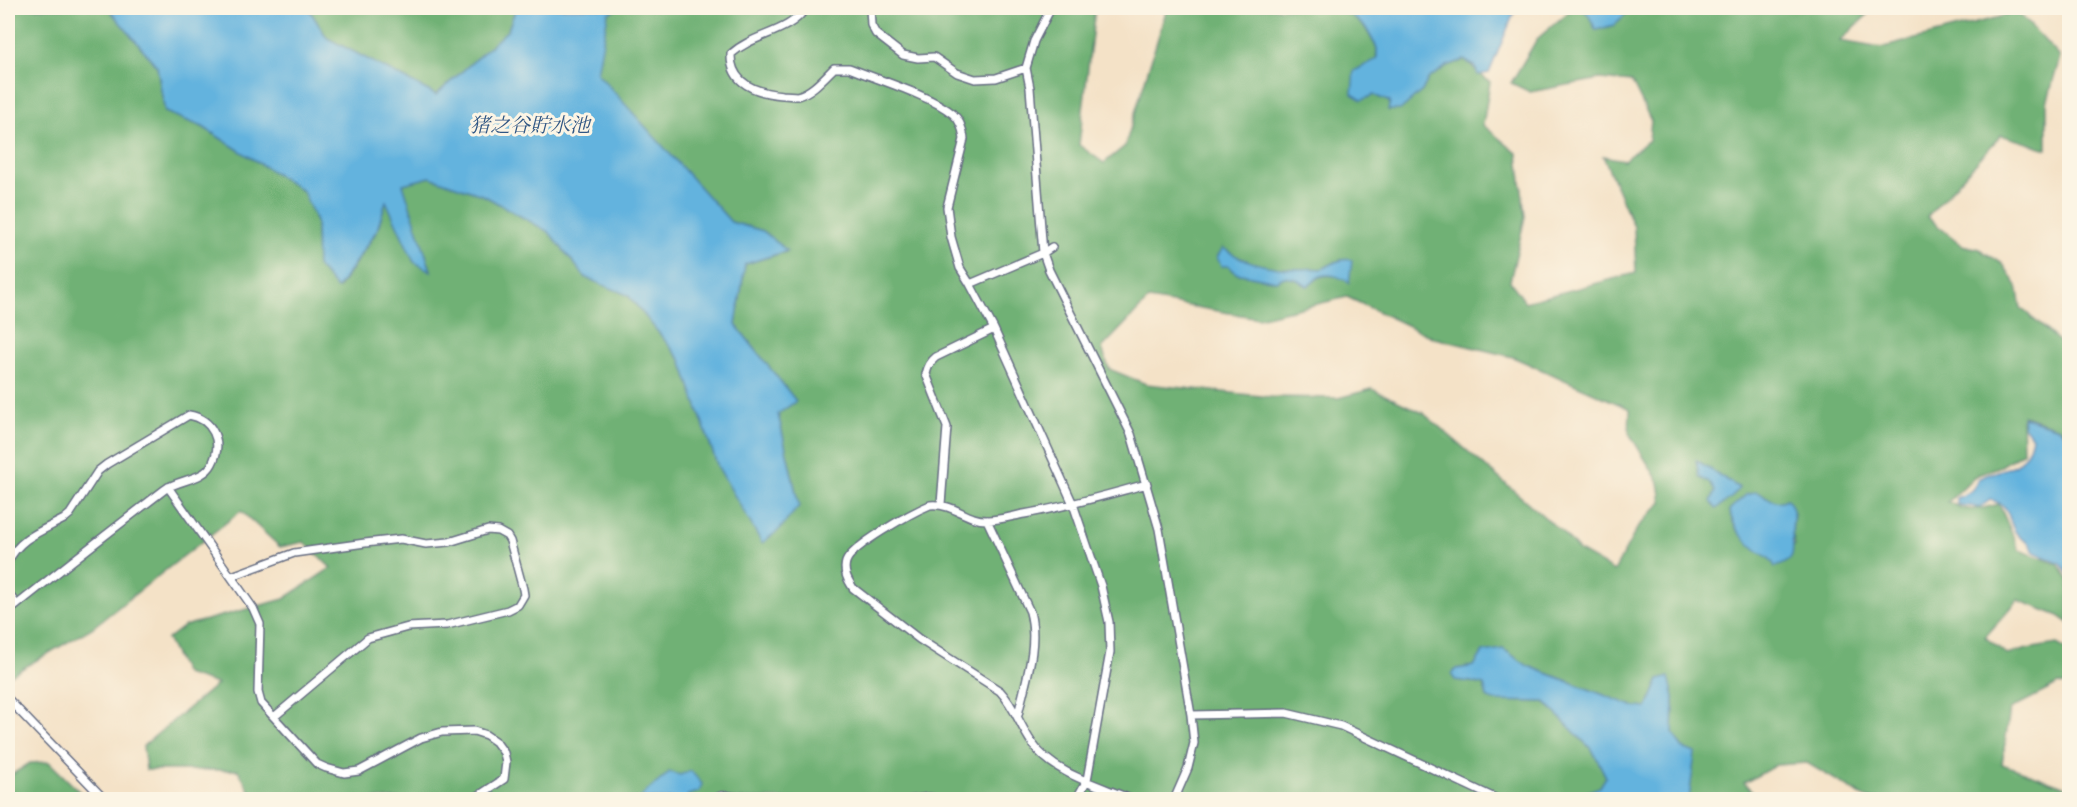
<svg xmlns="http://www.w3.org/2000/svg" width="2077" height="807" viewBox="0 0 2077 807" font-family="Cardo,'Noto Serif JP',serif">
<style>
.forest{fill:#6fb174;stroke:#457069;stroke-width:1.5;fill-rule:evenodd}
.water{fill:#64b3de;stroke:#40719e;stroke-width:1.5}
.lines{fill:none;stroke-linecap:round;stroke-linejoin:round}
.minor-casing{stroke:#676e83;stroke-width:10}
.minor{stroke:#fff;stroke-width:7}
.labels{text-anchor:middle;stroke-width:6;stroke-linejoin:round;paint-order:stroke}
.water-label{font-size:20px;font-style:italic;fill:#315784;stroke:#fcf5e5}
</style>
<rect width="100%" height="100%" fill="#fcf5e5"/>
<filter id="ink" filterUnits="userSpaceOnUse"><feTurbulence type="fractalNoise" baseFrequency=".0167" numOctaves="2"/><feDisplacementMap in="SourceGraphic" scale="12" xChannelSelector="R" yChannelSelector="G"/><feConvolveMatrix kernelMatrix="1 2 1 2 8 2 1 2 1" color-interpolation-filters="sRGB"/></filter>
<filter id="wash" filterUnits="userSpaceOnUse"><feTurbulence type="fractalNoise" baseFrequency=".008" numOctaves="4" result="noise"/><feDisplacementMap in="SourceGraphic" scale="24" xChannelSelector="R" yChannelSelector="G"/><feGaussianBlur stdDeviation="1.35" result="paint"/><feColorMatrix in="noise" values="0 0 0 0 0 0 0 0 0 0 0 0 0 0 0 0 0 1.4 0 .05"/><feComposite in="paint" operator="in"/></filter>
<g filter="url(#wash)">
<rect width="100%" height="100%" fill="#f4e2c7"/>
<path class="forest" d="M 8,8 L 108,8 L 157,66 L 165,112 L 203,127 L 303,191 L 316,221 L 317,266 L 338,289 L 377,231 L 386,200 L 414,262 L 431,270 L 402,184 L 430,177 L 485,196 L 549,232 L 586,278 L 628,295 L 681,360 L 718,467 L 799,506 L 778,414 L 796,401 L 736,325 L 745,264 L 786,252 L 763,231 L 731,222 L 596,73 L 608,13 L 619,8 L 1095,8 L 1079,145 L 1104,163 L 1125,146 L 1167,8 L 1325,8 L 1351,15 L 1366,29 L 1377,48 L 1374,95 L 1390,102 L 1389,110 L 1422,91 L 1428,79 L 1447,66 L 1464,60 C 1475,66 1478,75 1490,82 L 1483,125 L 1518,154 L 1525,217 L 1510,281 L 1525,302 L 1636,273 L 1634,227 L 1603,156 L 1624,160 L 1649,140 L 1651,121 L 1632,82 L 1600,79 L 1530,92 L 1511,83 L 1537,39 L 1573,8 L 1581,8 L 1588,14 L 1596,30 L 1614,25 L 1632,8 L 1857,8 L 1867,15 L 1840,41 L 1881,48 L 2018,12 L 2060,57 L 2047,103 L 2047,149 L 2001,135 L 1927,217 L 1962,245 L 1979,249 L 2003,264 L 2017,286 L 2021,308 L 2069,350 L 2069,435 L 2059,428 L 2022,415 L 2023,452 L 2001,466 L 1975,476 L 1948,502 C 1969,513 1977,510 1999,504 L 2019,550 L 2058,564 L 2069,580 L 2069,623 L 2059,616 L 2018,600 L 1985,637 L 2008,655 L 2027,649 L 2057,644 L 2069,651 L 2069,686 L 2059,684 L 2010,709 L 2002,764 L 2069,788 L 2069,799 L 1868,799 L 1807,763 L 1776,765 L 1744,783 L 1760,799 L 1689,799 L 1694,753 L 1682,748 L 1673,733 L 1674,697 L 1659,680 L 1647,708 L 1635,707 L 1528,666 L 1503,649 L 1474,666 L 1457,669 L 1456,680 L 1472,682 L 1484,685 L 1487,697 L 1494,701 L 1545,702 L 1593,751 L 1606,777 L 1600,787 L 1585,793 L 1586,799 L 254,799 L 238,770 L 146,770 L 143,746 L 217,684 L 185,674 L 167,639 L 184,626 L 284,599 L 331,568 L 304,542 L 280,547 L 241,511 L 92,628 L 8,677 ZM 1223,248 C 1246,264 1271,269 1299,269 C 1307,269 1314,268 1323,269 C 1331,263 1340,258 1351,260 L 1342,277 C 1335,276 1326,274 1320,277 C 1315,279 1313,284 1307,286 L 1296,279 L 1284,277 L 1276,281 L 1236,273 L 1229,266 ZM 1347,297 L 1434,338 L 1513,357 L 1630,409 L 1629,433 L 1659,482 L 1662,502 L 1638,527 L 1614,571 L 1579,551 L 1562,532 L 1423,413 L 1372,389 L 1338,398 L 1270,397 L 1146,384 L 1109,369 L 1102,348 L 1149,299 L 1258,318 ZM 1696,460 L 1739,488 L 1715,491 ZM 1763,494 L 1772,502 L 1781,502 L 1794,513 L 1792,533 L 1795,545 L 1771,558 C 1754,549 1730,530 1730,509 Z
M 308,8 L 516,8 L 508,30 L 436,95 L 327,38 Z
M 49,762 L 87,799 L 8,799 L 8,777 L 30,763 Z"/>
<path class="water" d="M 108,8 L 308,8 L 327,38 L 436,95 L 508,30 L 516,8 L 619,8 L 608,13 L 597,73 L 731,222 L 763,231 L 787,251 L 745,264 L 736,325 L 796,401 L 778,414 L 799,506 L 779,530 L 762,543 L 718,467 L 681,360 L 628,295 L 586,278 L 549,232 L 485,196 L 430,177 L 403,184 L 431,271 L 414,262 L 386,201 L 377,230 L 337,289 L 317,266 L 316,221 L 303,191 L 203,127 L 165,112 L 157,66 Z
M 1325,8 L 1516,8 L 1489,73 L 1478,75 L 1475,66 L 1464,60 L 1447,66 L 1428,79 L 1422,91 L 1400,110 L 1388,110 L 1390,102 L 1374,95 L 1362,100 L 1352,94 L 1354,71 L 1377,59 L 1377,48 L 1366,28 L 1351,15 Z
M 1581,8 L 1638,8 L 1632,8 L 1614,25 L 1596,30 L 1588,14 Z
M 1223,248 C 1246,264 1271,269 1299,269 C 1307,269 1314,268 1322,269 C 1332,263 1341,258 1352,260 L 1349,283 C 1342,277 1328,272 1319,277 C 1314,280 1313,284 1307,286 L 1296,279 L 1284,277 L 1276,281 L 1236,273 L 1229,266 L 1221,266 L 1217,257 Z
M 2023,417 L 2058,428 L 2069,439 L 2069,575 L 2061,564 L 2034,552 C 2028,538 2024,543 2017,534 C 2005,519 2014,505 1990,500 L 1979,508 C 1971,505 1964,507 1957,504 L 1956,498 C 1968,494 1974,491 1978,479 C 2004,465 2024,474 2032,437 L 2024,426 Z
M 1696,460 L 1739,488 L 1732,497 L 1716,509 L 1711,501 L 1715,491 L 1710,483 L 1699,477 Z
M 1756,492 C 1769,496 1774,506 1787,499 C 1797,510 1792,519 1792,532 C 1793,549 1797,562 1775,567 C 1769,554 1764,557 1755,549 C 1744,540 1730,523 1730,509 L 1746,495 Z
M 1503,649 L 1528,666 L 1635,707 L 1647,708 L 1659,680 L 1669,677 L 1674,697 L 1673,733 L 1682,748 L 1695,753 L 1689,799 L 1586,799 L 1585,793 L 1600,787 L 1606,777 L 1593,751 L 1545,702 L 1494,701 L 1487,697 L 1484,685 L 1472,682 L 1455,680 L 1451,674 L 1457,669 L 1474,666 L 1483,652 Z
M 691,771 L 702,784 L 699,792 L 688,795 L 686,799 L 640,799 C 647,788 661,782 669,772 L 680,775 Z"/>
</g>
<g filter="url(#ink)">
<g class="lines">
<g class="minor-casing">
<path id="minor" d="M 806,8 C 788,34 754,33 731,54 C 730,84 757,93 783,95 C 787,95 793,96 797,96 C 811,93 824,78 834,68 L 849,68 C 876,79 932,96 953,114 C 960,120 963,130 964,139 L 947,207 L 951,237 L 960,268 L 970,284 L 1043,253 L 1030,88 L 1026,68 L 1034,41 L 1051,8
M 870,8 L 871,25 L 876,34 L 903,55 L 918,58 L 934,57 L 957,73 L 975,79 L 996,78 L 1026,68
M 1052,247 L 1043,253 L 1049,270 L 1131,434 L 1159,529 L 1191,715 L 1194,743 L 1188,768 L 1174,800
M 970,284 L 994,329 L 1073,504 L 1101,586 L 1109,622 L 1110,652 L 1087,780 L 1076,800
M 168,487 L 253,608 L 260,624 L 258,692 L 261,703 L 317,764 L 326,768 L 344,773 L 359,771 L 421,738 L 442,732 L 474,731 L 486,735 L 496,742 L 504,753 L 506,762 L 504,779 L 472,800
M 941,504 L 947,427 L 926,374 C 928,366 930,362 936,357 L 994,329
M 987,520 L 1030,612 C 1039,646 1025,682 1018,715
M 8,562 C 19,538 42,531 64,519 L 70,514 L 98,471 L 107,464 L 189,415 C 212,419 224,441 212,464 C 203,481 178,479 164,490 C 112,530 59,571 8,612
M 232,576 L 294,553 L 365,543 L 401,539 L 426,544 L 449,542 L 488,530 L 498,531 L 507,536 L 510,541 L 523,589 L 524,595 L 518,605 L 508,610 L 447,625 L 408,627 L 368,638 L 274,717
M 8,593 L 17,605
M 8,699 L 105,800
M 1191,715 L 1286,713 L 1341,726 L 1499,800
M 713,800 C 721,793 733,795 741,800
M 909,800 L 929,797 L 945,800
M 1133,800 C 1099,785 1053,774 1032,743 C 1020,726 1015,707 1000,691 L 919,639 L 853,588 C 848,580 843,572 846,562 C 851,546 913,512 930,505 C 955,503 966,521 988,520 C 1000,520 1013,516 1024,514 C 1066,507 1106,495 1147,484"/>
</g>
<use href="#minor" class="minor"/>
</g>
</g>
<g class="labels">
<g class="water-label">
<text x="530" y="132">猪之谷貯水池</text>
</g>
</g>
<rect width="2077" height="807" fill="none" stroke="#fcf5e5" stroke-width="30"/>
</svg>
